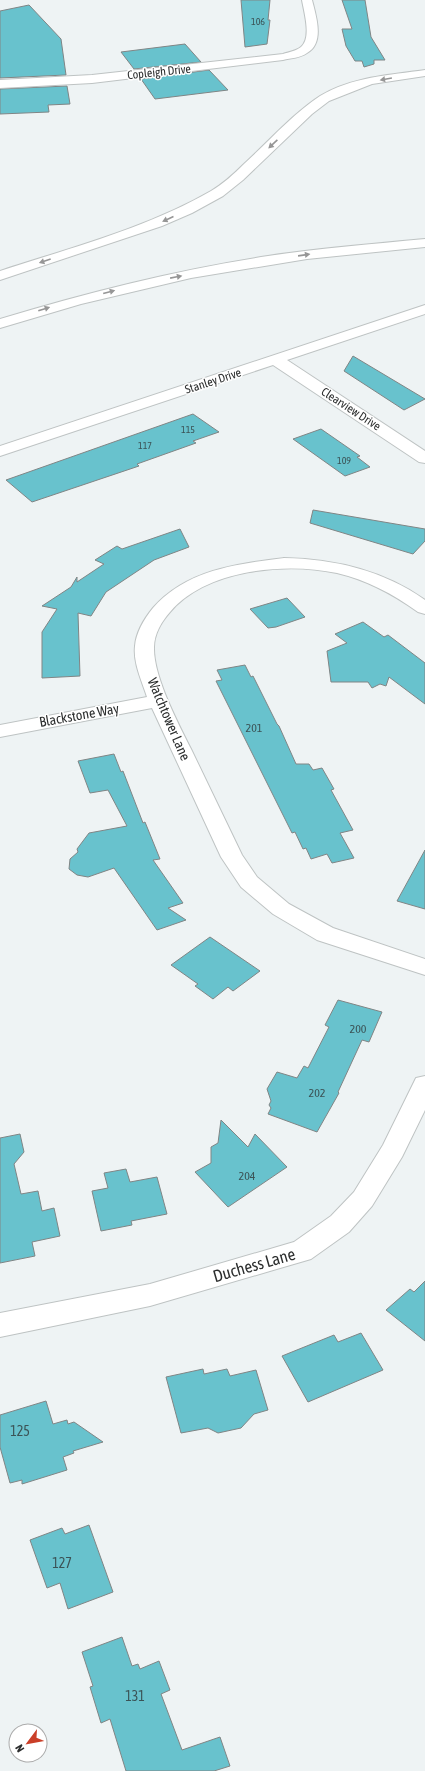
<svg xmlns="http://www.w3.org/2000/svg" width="425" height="1771" viewBox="0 0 425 1771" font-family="'Asap Condensed',sans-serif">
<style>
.building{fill:#68c2cd;stroke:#808585}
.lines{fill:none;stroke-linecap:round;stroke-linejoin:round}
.minor-casing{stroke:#bec3c3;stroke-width:2}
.motorway-casing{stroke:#bec3c3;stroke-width:2}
.minor{fill:#fff;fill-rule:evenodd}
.motorway{fill:#fff;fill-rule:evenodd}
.oneway{fill:#969696}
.labels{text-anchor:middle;stroke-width:3;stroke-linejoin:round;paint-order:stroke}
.far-number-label{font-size:10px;fill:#3b5356}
.far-street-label{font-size:12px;fill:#2c2e2e;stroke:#fff}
.number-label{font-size:12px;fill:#3b5356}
.street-label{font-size:14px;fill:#2c2e2e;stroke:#fff}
.near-number-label{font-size:14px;fill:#3b5356}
.near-street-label{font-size:17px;fill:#2c2e2e;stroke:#fff}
</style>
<rect width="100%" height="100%" fill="#eef3f4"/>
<path class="building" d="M 241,0 L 270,0 L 268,20 L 270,20 L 267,44 L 245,47 Z
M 342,0 L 365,0 L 371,37 L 385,60 L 374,60 L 374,64 L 364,67 L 362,61 L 355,61 L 346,46 L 342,29 L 352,29 Z
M 29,5 L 61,39 L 66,75 L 0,78 L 0,11 Z
M 185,44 L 201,62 L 134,69 L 121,52 Z
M 209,70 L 228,90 L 155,99 L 141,79 Z
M 67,86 L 70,104 L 48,105 L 49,112 L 0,114 L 0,89 Z
M 353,356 L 425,399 L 404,410 L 344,371 Z
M 193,414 L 219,432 L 193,441 L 196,443 L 137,464 L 139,466 L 32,502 L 6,480 Z
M 321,429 L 360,456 L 357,457 L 370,467 L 345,476 L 293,439 Z
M 313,510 L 425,529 L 425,541 L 413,554 L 310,523 Z
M 180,529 L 189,547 L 154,560 L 106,592 L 91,616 L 78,613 L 80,676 L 42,678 L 42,632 L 57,609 L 42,606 L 71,587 L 77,577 L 77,582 L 104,564 L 95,560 L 117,546 L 122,549 Z
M 287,598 L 305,617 L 276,627 L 268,628 L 250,609 Z
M 363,622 L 384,637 L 388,635 L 425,663 L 425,704 L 389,677 L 386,686 L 380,684 L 372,688 L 368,682 L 331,682 L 327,651 L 347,643 L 335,634 Z
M 245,665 L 251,677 L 253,676 L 277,724 L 279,726 L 296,764 L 309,764 L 313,770 L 322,768 L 334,789 L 331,790 L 353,830 L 340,833 L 354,858 L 332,863 L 327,854 L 311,859 L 306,848 L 303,849 L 295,832 L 292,833 L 216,681 L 222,680 L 217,670 Z
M 114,754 L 121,772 L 123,771 L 143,823 L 145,822 L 160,859 L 153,860 L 183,903 L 168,908 L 186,920 L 157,930 L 114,868 L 88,877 L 77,875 L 69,869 L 70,859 L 78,852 L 77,849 L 89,833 L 127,826 L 108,790 L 90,793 L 78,761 Z
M 425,850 L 425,909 L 397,901 Z
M 210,937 L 260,971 L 233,991 L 228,987 L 213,999 L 195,986 L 198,984 L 171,965 Z
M 338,1000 L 382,1012 L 369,1042 L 362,1040 L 338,1092 L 339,1093 L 317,1132 L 268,1114 L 271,1108 L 269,1105 L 271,1101 L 267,1089 L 277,1072 L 297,1078 L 304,1066 L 308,1068 L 329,1027 L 325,1025 Z
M 221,1120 L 248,1147 L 255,1134 L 287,1167 L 228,1207 L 195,1172 L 211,1163 L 211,1147 L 218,1143 Z
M 20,1134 L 24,1152 L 14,1164 L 21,1194 L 38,1191 L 42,1211 L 54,1208 L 60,1236 L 32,1242 L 35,1256 L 0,1263 L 0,1138 Z
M 126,1169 L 130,1182 L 157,1177 L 167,1214 L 131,1221 L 132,1225 L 101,1231 L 92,1191 L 108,1188 L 104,1173 Z
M 425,1281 L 425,1341 L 386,1310 L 410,1289 L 414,1292 Z
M 361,1333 L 383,1370 L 308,1402 L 282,1356 L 334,1335 L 338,1342 Z
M 203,1369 L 204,1374 L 227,1369 L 230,1376 L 256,1370 L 268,1410 L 254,1414 L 241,1428 L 218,1433 L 208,1428 L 181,1433 L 166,1377 Z
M 46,1401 L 53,1424 L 67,1420 L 68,1424 L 74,1422 L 103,1442 L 73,1451 L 74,1453 L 63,1457 L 67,1470 L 22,1484 L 22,1480 L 10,1483 L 0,1447 L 0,1415 Z
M 89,1525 L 113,1592 L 68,1609 L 60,1583 L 47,1588 L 30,1540 L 62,1528 L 65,1534 Z
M 122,1637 L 132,1666 L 138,1664 L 140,1669 L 159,1661 L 170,1690 L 161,1694 L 182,1750 L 220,1737 L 230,1766 L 214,1771 L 126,1771 L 110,1719 L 101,1723 L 90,1687 L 93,1686 L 82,1652 Z"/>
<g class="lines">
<g class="minor-casing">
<path id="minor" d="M 302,0 L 312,0 C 316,16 325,43 307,53 C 300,58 291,58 283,60 L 92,83 L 0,88 L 0,80 L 92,75 L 283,54 C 289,52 296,51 301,47 C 312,38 304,12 302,0 Z
M 425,305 L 425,314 L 287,360 L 425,451 L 425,463 L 419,462 L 273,365 L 0,456 L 0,446 Z
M 284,558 C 334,559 383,570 425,600 L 425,614 L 418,612 C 393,594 367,580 337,573 C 286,562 206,569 170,612 C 162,621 154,634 154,647 C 153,676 178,723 191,749 C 208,784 225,820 242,855 L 257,877 L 289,904 L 333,928 L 425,959 L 425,975 L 317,940 L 273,914 L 241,887 L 221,857 L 152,708 L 0,737 L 0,725 L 147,697 C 142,681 133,663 135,646 C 136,633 144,619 153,608 C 186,570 236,564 284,558 Z
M 425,1076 L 425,1110 L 402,1157 L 372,1206 L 349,1232 L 311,1259 L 150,1306 L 0,1337 L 0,1313 L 150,1284 L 294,1242 L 331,1216 L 354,1192 L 383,1145 L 416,1078 Z"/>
</g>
<g class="motorway-casing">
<path id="motorway" d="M 425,70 L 425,76 L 372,84 L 329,101 L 312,114 L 243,180 L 223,196 L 192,213 L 162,226 L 0,280 L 0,271 C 70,248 147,228 211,191 C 223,184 234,174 244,164 C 267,143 295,112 320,96 C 351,77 390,75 425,70 Z
M 425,239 L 425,247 L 307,259 L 191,278 L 81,304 L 0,328 L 0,319 C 88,292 177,270 268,256 C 320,248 373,244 425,239 Z"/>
</g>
<use href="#minor" class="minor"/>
<use href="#motorway" class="motorway"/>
</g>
<defs><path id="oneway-solid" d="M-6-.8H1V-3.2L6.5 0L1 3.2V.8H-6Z"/></defs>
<g class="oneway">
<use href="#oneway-solid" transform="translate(386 79) rotate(170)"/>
<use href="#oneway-solid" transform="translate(273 144) rotate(137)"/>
<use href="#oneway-solid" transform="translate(168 219) rotate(156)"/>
<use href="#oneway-solid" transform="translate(304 255) rotate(-8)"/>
<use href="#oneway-solid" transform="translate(45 261) rotate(161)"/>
<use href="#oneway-solid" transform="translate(176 277) rotate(-11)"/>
<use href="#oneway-solid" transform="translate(109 292) rotate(-15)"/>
<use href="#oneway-solid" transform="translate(44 309) rotate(-18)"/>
</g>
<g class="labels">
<g class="far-number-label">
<text x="258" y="25">106</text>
<text x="188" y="433">115</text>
<text x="145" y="449">117</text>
<text x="344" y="464">109</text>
</g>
<g class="far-street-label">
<text transform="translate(159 72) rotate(-6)" y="4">Copleigh Drive</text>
<text transform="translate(213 381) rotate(-18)" y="4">Stanley Drive</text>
<text transform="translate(351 409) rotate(33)" y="4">Clearview Drive</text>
</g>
<g class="number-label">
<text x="254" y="732">201</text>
<text x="358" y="1033">200</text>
<text x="317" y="1097">202</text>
<text x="247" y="1180">204</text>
</g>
<g class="street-label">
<text transform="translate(79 715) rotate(-10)" y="5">Blackstone Way</text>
<text transform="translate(169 719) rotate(67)" y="5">Watchtower Lane</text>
</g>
<g class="near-number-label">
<text x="20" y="1436">125</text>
<text x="62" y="1568">127</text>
<text x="135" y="1701">131</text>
</g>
<g class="near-street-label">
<text transform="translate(254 1265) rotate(-16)" y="6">Duchess Lane</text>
</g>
</g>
<g transform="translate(28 1743) rotate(238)"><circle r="19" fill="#ffffff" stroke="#ababab"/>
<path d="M0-3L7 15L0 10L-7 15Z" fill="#ca3f28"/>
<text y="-6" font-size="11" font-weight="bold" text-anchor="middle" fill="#2c2e2e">N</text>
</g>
</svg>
